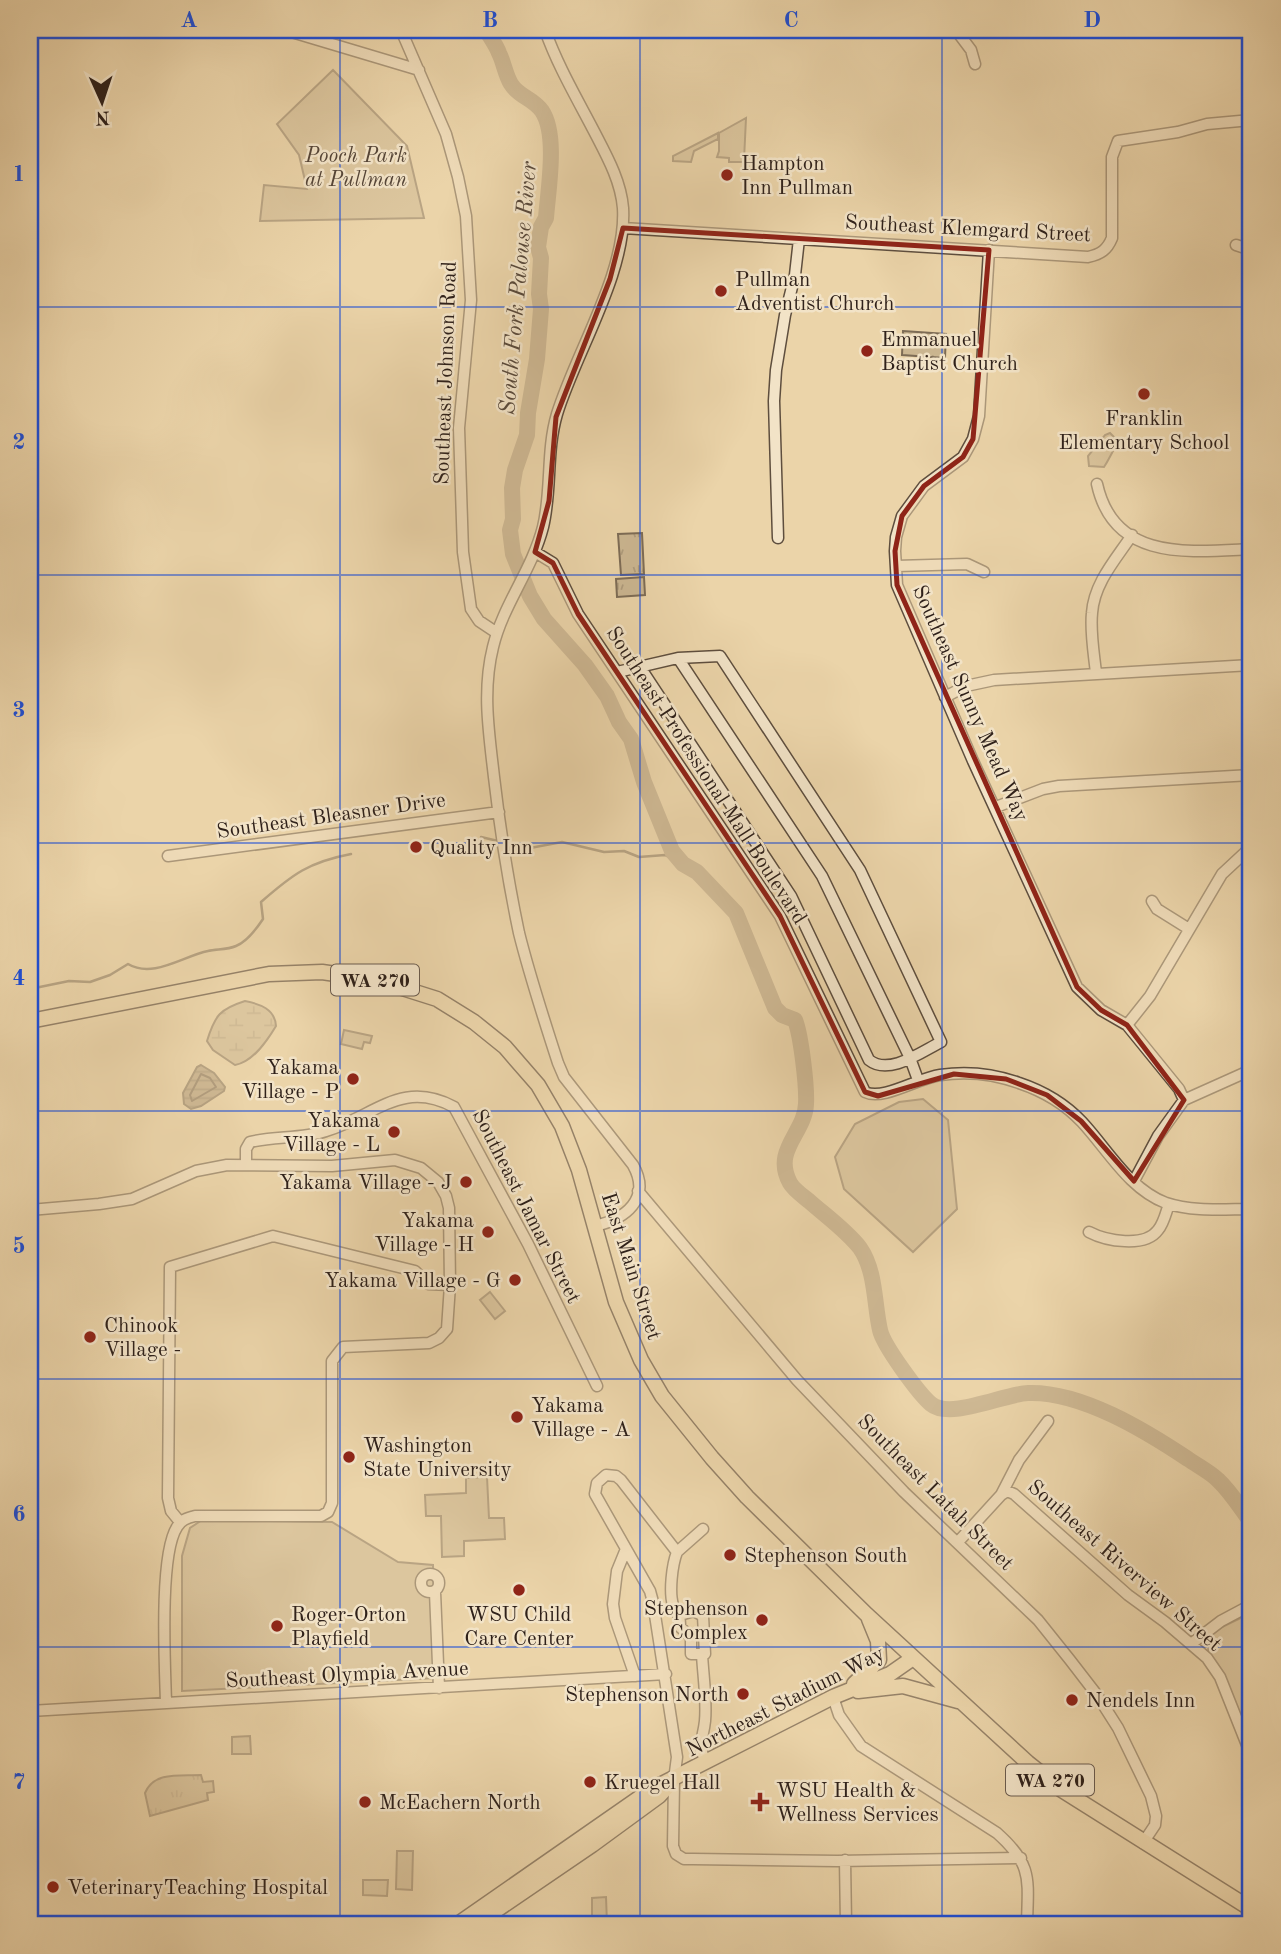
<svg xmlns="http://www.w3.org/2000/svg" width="1281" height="1954" viewBox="0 0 1281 1954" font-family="'Old Standard TT',serif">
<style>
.grass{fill:url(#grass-tufts);stroke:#7d6c56;stroke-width:2}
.wetland{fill:url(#wetland-marsh);stroke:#7d6c56;stroke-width:2}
.green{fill:#cbb691;stroke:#7d6c56;stroke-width:2}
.water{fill:url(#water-rules);stroke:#796852;stroke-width:2}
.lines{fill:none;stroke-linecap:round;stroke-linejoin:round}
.shore{stroke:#6d5c49;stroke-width:2}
.stream{stroke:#796852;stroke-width:2.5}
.river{stroke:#ab9778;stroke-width:16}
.minor-casing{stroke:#5e4e3e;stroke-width:13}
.major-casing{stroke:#2f211a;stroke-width:17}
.minor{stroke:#f2e3c7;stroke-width:10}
.major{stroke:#ebd4a9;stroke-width:14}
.marked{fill:none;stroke:#8f2418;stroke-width:5;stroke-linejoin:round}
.grid{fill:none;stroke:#1d4ed8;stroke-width:2;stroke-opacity:0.55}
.poi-dot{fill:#8f2418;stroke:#f2e3c7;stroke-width:2.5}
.labels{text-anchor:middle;stroke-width:5;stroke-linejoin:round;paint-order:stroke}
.shield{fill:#f2e3c7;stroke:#6a5b4e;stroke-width:2}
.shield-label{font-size:19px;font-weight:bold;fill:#2f211a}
.park-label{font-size:21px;font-style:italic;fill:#564638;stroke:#f2e3c7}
.poi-label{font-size:21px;fill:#2f211a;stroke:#f2e3c7;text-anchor:start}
.street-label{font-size:21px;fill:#2f211a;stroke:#f2e3c7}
.water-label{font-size:23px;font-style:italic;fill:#5a4a3b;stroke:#f2e3c7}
.neatline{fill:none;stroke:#1d4ed8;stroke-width:2.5}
.grid-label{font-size:23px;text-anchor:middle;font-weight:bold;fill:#1d4ed8}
</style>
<defs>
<pattern id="grass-tufts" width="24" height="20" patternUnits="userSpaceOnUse" patternTransform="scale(1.75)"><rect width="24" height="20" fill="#cbb691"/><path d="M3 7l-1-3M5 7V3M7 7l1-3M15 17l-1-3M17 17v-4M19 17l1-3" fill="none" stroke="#af9c7c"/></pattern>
<pattern id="wetland-marsh" width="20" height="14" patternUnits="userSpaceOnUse" patternTransform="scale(1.75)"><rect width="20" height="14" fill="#cbb691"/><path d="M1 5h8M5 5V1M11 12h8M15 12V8" fill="none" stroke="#af9c7c"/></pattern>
<pattern id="water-rules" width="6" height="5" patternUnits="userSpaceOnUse" patternTransform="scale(1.75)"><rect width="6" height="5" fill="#ab9778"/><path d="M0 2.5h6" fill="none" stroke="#8c7b62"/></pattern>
</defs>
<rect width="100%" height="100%" fill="#ebd4a9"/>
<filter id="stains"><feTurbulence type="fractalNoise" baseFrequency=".00286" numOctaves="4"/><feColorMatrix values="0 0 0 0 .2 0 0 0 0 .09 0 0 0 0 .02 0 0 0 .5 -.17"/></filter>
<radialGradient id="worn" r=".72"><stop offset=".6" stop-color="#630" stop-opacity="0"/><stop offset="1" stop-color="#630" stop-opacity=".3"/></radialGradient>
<path class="grass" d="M 903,331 L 946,334 L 945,358 L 902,355 Z
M 642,533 L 644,574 L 621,575 L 618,534 Z
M 644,577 L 645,595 L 617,597 L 616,579 Z
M 201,1775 L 203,1782 L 213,1781 L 214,1792 L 207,1793 L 208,1800 L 150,1816 L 145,1793 C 154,1771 181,1776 201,1775 Z"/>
<path class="wetland" d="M 245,1001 C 260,1004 275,1009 276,1026 C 267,1041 253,1062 235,1065 L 213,1050 L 207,1041 C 215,1015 220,1009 245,1001 Z"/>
<path class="green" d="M 333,70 L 407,146 L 424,218 L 260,221 L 264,185 L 307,189 L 299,155 L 277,124 Z
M 746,118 L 744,160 L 743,162 L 729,162 L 729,158 L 717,157 L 719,151 L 719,133 Z
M 718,133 L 718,139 L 694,151 L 691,162 L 673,161 L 673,156 Z
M 1110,433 L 1119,442 C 1112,451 1110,458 1104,467 L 1089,466 L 1088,456 L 1105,435 Z
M 344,1030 L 372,1036 L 370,1043 L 364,1042 L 362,1049 L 341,1044 Z
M 923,1099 L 948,1120 L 957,1209 L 913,1252 L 844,1189 L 835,1157 L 855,1124 L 899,1102 Z
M 490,1292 L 505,1311 L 495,1319 L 480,1300 Z
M 487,1477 L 489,1518 L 504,1518 L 505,1539 L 464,1541 L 464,1556 L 442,1557 L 441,1516 L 426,1516 L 425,1495 L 466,1493 L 466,1478 Z
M 202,1520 L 332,1522 L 398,1562 L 433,1565 L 436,1678 L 182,1691 L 182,1556 L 190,1528 Z
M 1251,1613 L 1251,1755 L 1207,1658 L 1210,1636 L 1222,1627 Z
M 250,1736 L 251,1754 L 232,1754 L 232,1737 Z
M 397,1851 L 413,1851 L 412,1890 L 396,1889 Z
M 363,1880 L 388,1880 L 387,1896 L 363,1895 Z
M 606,1897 L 607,1924 L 592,1924 L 592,1898 Z"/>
<path class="water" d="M 201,1065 L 214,1073 L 225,1087 L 224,1091 L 201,1106 L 191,1109 L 184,1104 L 183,1093 L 197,1067 Z"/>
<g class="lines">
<path class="shore" d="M 201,1074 L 210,1078 L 216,1087 L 192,1101 L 190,1095 Z"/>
<path class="stream" d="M 481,837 L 498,841
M 508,844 L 530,848 L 562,842 L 604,852 L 624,851 L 639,857 L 665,855 L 683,864
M 30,989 L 69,981 L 90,982 L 110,975 L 128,964 C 153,979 183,956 208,951 C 217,949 227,950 236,946 C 246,942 257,928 263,919 L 261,902 C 293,874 309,862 351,854"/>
<path class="river" d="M 486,30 C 490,37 496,45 499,53 C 504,63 505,74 511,84 C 519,97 533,98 542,111 C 558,135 548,190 546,218 L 541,227 L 538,247 L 541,258 L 539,294 L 541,309 L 537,359 L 528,413 L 527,435 L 515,470 L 512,488 L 513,519 L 510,530 L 513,554 L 530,596 L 544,619 L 585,665 L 607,696 L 619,722 L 631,739 L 644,782 L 672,851 L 683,864 L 697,872 L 736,913 L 775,1008 L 782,1015 L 795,1020 C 801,1035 807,1086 806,1104 C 805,1133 772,1150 790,1183 C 794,1190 803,1196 809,1201 C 826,1216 847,1231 860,1248 C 876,1271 874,1304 880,1330 C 883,1345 919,1394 931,1404 C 950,1420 1004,1394 1028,1393 C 1081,1391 1146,1431 1188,1459 C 1198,1466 1210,1472 1218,1480 C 1231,1492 1241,1509 1251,1522"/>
<g class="minor-casing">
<path id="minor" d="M 285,30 L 419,70
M 401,30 L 446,134 L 458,177 L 466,216 L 471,300 L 459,428 L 463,552 L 471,609 L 479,621 L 497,633
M 545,30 C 558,67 579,102 597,137 C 609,160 621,183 623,208 C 627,272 576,352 557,414 C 546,451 552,490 543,527 C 532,570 503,605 493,647 C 482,691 489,733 494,777 C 500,829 508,881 519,933 C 530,977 544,1020 558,1063 L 564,1077 L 633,1165 C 652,1199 625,1219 595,1226
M 956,30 L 971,50 L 975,64
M 623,228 L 1088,257 C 1101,254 1107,250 1112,238 L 1112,157 L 1118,141 L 1178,132 L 1207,124 L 1251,120
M 1236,245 L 1251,250
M 989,250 L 979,416 L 973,439 L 963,457 L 924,486 L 902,516 L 896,537 L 895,551 L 897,585 L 973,761 L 1077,987 L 1101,1010 L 1127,1025 L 1179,1089 L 1184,1100
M 1097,484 C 1114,562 1190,552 1251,549
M 778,538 L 774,401 L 776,370 L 785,315 L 795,275 L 799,239
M 535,552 L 553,563 L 578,614 L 780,916 L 865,1092 C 883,1101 918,1078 940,1075 C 967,1071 994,1074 1019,1083 C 1043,1091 1065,1104 1082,1122 C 1108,1150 1129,1189 1166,1203 C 1193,1212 1224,1209 1251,1209
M 896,566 L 967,564 L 984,572
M 678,658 L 822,876 L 910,1058 L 918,1080
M 617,672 L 626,670 L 678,658 L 720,656 L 860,870 L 941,1042 C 921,1052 889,1076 869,1060 L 791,896 L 640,667
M 1096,673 C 1094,654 1090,632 1092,613 C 1094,583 1116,559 1132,535
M 945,697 L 966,686 L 994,680 L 1251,665
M 996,807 L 1043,789 L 1059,786 L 1251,775
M 168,856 L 499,812
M 1152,901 L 1157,909 L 1189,929
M 1127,1025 L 1150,996 L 1222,874 L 1251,847
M 246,1165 L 246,1149 L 250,1142 C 275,1136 302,1139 326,1131 C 375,1116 402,1079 454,1107 L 528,1244 L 597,1386
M 1134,1181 L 1158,1136 L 1184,1100 L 1251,1070
M 638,1191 L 797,1380 L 904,1492 L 1038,1620 L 1070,1660 L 1097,1695 L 1118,1728 L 1151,1796 L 1156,1816 L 1155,1825 L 1143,1843
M 30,1210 L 99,1204 L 132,1199 L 196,1171 L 227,1165 L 332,1166 L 395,1160 L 421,1168 L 438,1182 L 446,1196 L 449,1208 L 450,1285 L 447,1329 L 439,1338 L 429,1343 L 343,1347 L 332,1361 L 332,1503 L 328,1512 L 321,1516 L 195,1516 C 187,1518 181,1520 177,1527 C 159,1555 165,1665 166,1703
M 1089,1232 C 1106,1241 1145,1248 1158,1230 C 1164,1223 1166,1212 1169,1204
M 1001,1495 L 1007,1491 L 1014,1494 L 1128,1595 L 1165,1622 L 1207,1658 L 1220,1677 L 1251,1755
M 180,1522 L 171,1511 L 168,1498 L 170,1267 L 273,1236 L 415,1271 L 428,1284 L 450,1285
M 703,1529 L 677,1552 L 621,1480 L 616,1476 L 606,1475 L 597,1483 L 595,1494 L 650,1591 L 653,1602 L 677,1757 L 674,1780 L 673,1846 L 676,1854 L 684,1859 L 693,1859 L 837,1861 L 1021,1858
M 958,1542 L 1001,1495 L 1019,1460 L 1048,1421
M 626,1549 L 617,1571 L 613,1604 L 615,1618 L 635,1676
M 677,1552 C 672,1565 669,1592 673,1605 C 677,1617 680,1612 680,1627 L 691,1637 L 691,1654 L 702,1654
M421 1583a9 9 0 1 1 18 0a9 9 0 1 1-18 0Z
M 435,1592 L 439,1688
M 680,1615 L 694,1611 L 703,1616 L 705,1654 L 702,1654 C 703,1675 707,1699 705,1721 C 703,1740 697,1743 706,1763
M 1191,1644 L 1221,1621 L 1251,1605
M 833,1697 L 839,1715 L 861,1746 L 997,1833 C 1033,1865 1028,1879 1027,1924
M 30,1711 L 666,1674
M 845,1860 L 846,1924"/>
</g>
<g class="major-casing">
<path id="major" d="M 30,1021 L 269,974 L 322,972 L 377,980 L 437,999 L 474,1022 L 505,1047 L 538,1085 L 562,1126 L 579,1170 L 616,1302 L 641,1360 L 662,1396 L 712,1458 L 747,1497 L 867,1615 L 1028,1763 L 1062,1790 L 1251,1909
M 854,1684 L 879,1660 L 878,1641 L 869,1619
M 858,1691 L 903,1686 L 958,1701
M 458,1924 L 652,1789 L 833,1697 L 890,1674 L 913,1658
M 476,1924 L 592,1845 L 659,1796 L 670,1784"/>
</g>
<use href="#minor" class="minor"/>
<use href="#major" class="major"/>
</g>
<path d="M0 0H1281V1954H0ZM 623,228 L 989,250 L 973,439 L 963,457 L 924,486 L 902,516 L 895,551 L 897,585 L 1077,987 L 1101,1010 L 1127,1025 L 1184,1100 L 1134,1181 L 1081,1121 L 1047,1095 L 1006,1079 L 954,1074 L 878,1096 L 865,1092 L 780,916 L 578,614 L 553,563 L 535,552 L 549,501 L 556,417 L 610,279 Z" fill="#ebd4a9" fill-opacity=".55" fill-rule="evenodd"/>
<path class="marked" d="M 623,228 L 989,250 L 973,439 L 963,457 L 924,486 L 902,516 L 895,551 L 897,585 L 1077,987 L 1101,1010 L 1127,1025 L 1184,1100 L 1134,1181 L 1081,1121 L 1047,1095 L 1006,1079 L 954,1074 L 878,1096 L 865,1092 L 780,916 L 578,614 L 553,563 L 535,552 L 549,501 L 556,417 L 610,279 Z"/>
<path class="grid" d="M 340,30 L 340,1924M 640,30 L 640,1924M 942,30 L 942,1924M 30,307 L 1251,307M 30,575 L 1251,575M 30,843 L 1251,843M 30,1111 L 1251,1111M 30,1379 L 1251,1379M 30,1647 L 1251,1647"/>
<g class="poi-dot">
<circle cx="727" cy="175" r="7"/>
<circle cx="721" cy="291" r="7"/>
<circle cx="867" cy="351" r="7"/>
<circle cx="1144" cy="394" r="7"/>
<circle cx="416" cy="847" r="7"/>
<circle cx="353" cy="1079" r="7"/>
<circle cx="394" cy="1132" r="7"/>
<circle cx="466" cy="1182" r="7"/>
<circle cx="488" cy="1232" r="7"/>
<circle cx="515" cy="1280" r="7"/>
<circle cx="90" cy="1337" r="7"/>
<circle cx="517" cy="1417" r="7"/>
<circle cx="349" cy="1457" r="7"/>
<circle cx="730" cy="1555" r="7"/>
<circle cx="519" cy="1590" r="7"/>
<circle cx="762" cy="1620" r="7"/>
<circle cx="277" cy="1626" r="7"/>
<circle cx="743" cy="1694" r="7"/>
<circle cx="1072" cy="1700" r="7"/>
<circle cx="590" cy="1782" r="7"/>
<circle cx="365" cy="1802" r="7"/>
<path d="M756.5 1791.5h7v7h7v7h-7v7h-7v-7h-7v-7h7z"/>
<circle cx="53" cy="1887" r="7"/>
</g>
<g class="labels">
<g class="shield">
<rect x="331" y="964.5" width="88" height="31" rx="5"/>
<rect x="1006" y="1764.5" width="88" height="31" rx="5"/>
</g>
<g class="shield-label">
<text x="375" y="987">WA 270</text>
<text x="1050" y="1787">WA 270</text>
</g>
<g class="park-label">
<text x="356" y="162">Pooch Park<tspan x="356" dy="24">at Pullman</tspan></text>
</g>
<g class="poi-label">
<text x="741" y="170">Hampton<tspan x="741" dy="24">Inn Pullman</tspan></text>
<text x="735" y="286">Pullman<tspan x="735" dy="24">Adventist Church</tspan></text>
<text x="881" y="346">Emmanuel<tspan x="881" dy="24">Baptist Church</tspan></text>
<text x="1144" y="425" text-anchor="middle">Franklin<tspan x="1144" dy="24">Elementary School</tspan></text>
<text x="430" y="854">Quality Inn</text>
<text x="339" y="1074" text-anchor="end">Yakama<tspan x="339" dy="24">Village - P</tspan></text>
<text x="380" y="1127" text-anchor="end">Yakama<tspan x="380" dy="24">Village - L</tspan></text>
<text x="452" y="1189" text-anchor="end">Yakama Village - J</text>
<text x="474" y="1227" text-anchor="end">Yakama<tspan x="474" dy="24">Village - H</tspan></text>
<text x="501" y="1287" text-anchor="end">Yakama Village - G</text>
<text x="104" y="1332">Chinook<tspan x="104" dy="24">Village -</tspan></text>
<text x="531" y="1412">Yakama<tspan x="531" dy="24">Village - A</tspan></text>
<text x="363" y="1452">Washington<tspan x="363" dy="24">State University</tspan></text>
<text x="744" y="1562">Stephenson South</text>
<text x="748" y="1615" text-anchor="end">Stephenson<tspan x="748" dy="24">Complex</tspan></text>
<text x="291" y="1621">Roger-Orton<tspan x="291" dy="24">Playfield</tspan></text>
<text x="519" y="1621" text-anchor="middle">WSU Child<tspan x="519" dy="24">Care Center</tspan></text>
<text x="729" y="1701" text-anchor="end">Stephenson North</text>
<text x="1086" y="1707">Nendels Inn</text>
<text x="604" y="1789">Kruegel Hall</text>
<text x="776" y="1797">WSU Health &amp;<tspan x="776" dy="24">Wellness Services</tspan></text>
<text x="379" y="1809">McEachern North</text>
<text x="67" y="1894">VeterinaryTeaching Hospital</text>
</g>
<g class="street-label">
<text transform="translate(968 228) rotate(3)" y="7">Southeast Klemgard Street</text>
<text transform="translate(445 373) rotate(-88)" y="7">Southeast Johnson Road</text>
<text transform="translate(971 703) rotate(66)" y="7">Southeast Sunny Mead Way</text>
<text transform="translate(707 775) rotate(57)" y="7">Southeast Professional Mall Boulevard</text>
<text transform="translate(331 815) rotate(-8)" y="7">Southeast Bleasner Drive</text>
<text transform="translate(527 1206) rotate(63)" y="7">Southeast Jamar Street</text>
<text transform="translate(632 1266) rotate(72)" y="7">East Main Street</text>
<text transform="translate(936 1492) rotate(45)" y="7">Southeast Latah Street</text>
<text transform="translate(1125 1565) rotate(41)" y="7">Southeast Riverview Street</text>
<text transform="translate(347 1674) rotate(-3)" y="7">Southeast Olympia Avenue</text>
<text transform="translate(785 1701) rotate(-27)" y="7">Northeast Stadium Way</text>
</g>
<g class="water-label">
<text transform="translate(517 288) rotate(-85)" y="8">South Fork Palouse River</text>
</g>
</g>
<rect width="1281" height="1954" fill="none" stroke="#ebd4a9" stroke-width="77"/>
<g transform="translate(102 102) rotate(177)" stroke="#f2e3c7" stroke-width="5" paint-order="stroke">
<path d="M0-5L12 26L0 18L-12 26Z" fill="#2f211a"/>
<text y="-10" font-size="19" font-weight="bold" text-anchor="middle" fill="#2f211a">N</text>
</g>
<rect x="38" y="38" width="1204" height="1878" class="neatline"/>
<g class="grid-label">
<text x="189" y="27">A</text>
<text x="490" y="27">B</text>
<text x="791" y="27">C</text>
<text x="1092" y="27">D</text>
<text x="19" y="181">1</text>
<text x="19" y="449">2</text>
<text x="19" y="717">3</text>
<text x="19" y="985">4</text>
<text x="19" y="1253">5</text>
<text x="19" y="1521">6</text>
<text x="19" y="1789">7</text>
</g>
<rect width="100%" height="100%" filter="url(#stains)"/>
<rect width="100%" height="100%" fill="url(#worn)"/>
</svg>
